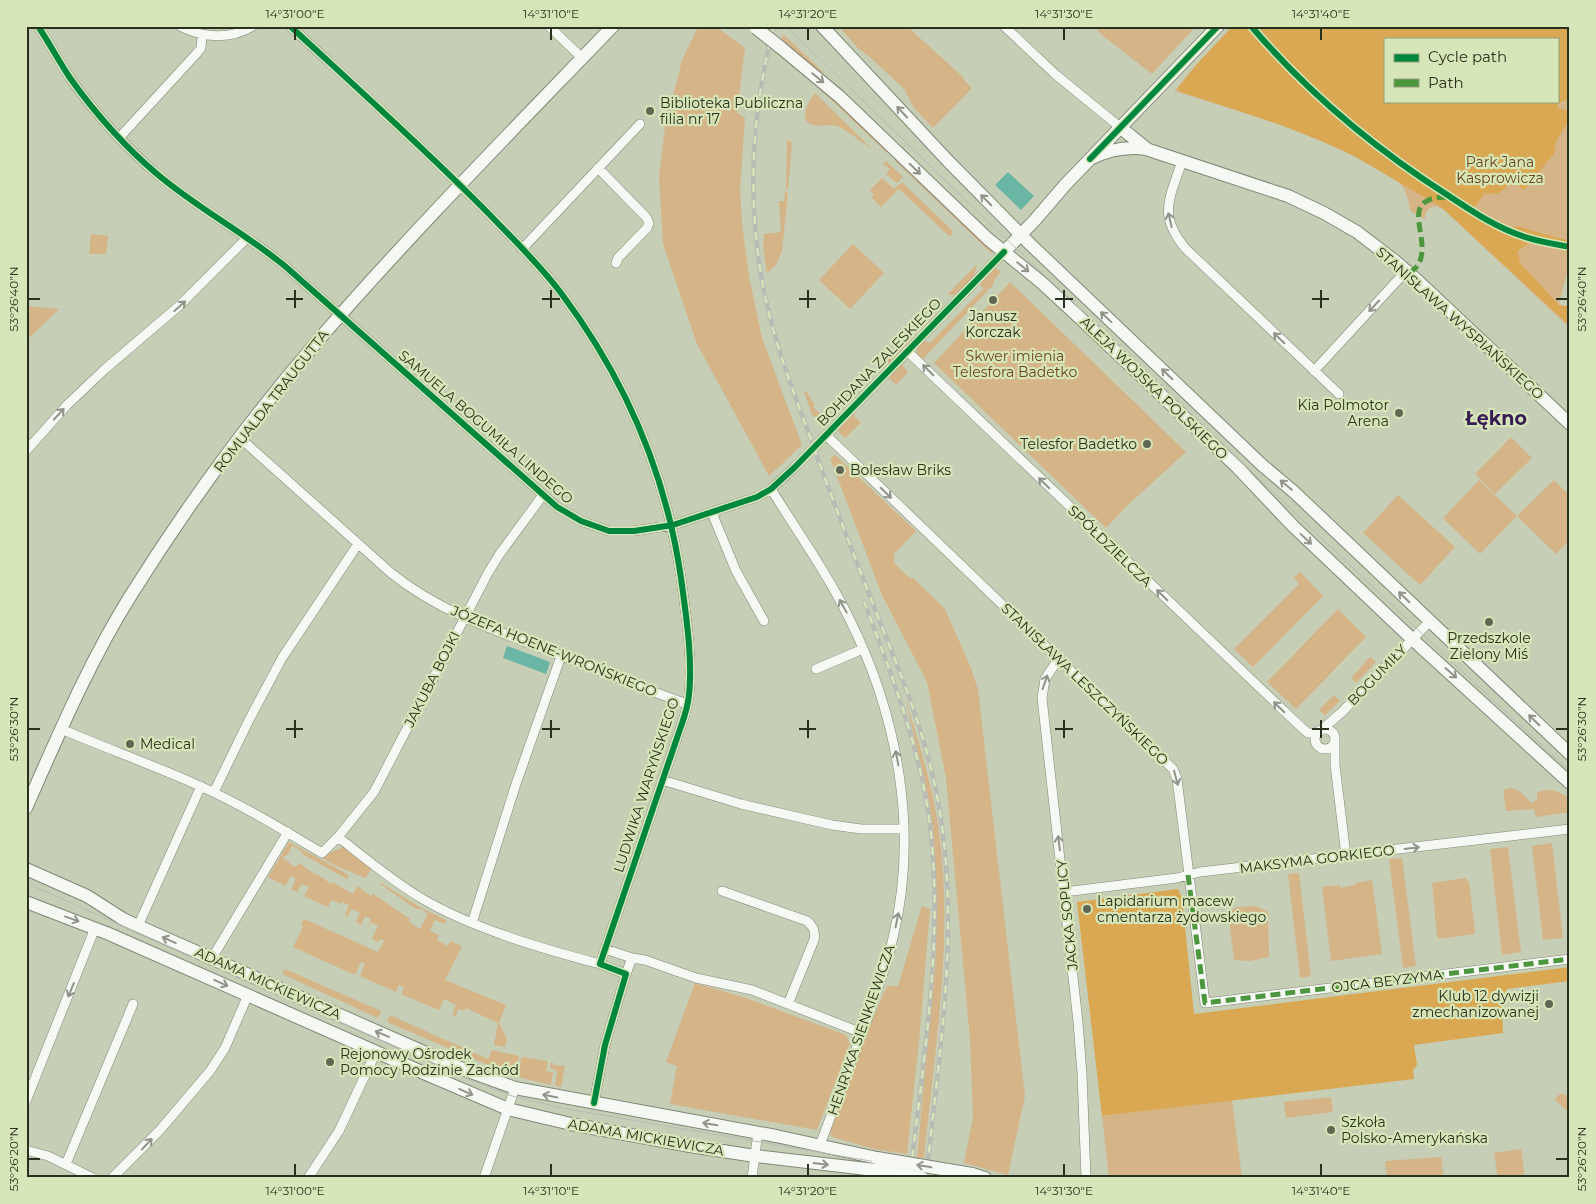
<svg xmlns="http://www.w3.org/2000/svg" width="1596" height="1204" viewBox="0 0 1596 1204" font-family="Montserrat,sans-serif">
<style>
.green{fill:#d5b488;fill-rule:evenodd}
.forest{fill:#daa852;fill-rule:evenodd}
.water{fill:#69b6a4}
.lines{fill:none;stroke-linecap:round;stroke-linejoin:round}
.street-casing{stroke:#818775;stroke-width:10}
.secondary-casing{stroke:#818775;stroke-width:14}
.street{stroke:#f6f8f4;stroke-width:9}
.secondary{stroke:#f6f8f4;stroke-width:12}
.tram{stroke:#b9bbb5;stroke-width:1}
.rail-casing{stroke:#b9bbb5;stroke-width:4.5}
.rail{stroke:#d7e6b8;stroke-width:2.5;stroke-dasharray:8;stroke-linecap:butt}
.secondary-bridge-casing{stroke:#818775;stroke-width:14;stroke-linecap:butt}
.secondary-bridge{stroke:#f6f8f4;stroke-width:12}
.quiet{stroke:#4c973d;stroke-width:5;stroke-dasharray:10 5;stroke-linecap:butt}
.cycleway-casing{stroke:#d7e6b8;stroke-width:9}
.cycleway{stroke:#00873e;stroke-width:6}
.oneway{stroke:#909489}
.ticks{fill:none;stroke:#2a301e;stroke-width:2}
.poi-dot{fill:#616753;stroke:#d7e6b8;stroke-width:2}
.labels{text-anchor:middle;stroke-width:4.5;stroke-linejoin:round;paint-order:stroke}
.poi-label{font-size:14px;fill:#2a301e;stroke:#d7e6b8;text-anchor:start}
.park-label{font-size:14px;fill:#6e451d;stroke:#d7e6b8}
.street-label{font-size:14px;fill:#2a301e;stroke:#d7e6b8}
.district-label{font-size:19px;font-weight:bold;fill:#361b54;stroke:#d7e6b8}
.neatline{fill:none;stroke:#2a301e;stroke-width:2}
.ticks-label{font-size:12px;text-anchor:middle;fill:#2a301e}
</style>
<rect width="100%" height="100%" fill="#c6ceb6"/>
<path class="green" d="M 694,26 L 715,26 L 745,48 L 737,113 L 745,118 L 740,189 L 742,223 L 749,276 L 762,338 L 802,445 L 769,476 L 697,344 L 663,244 L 659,176 L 666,119 L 676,85 L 682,60 L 697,29 Z
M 846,26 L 904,26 L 908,30 L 909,28 L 964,78 L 963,79 L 972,88 L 933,128 L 914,108 L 904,89 L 871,58 L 858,48 L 842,30 Z
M 1093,26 L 1196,26 L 1152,74 L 1102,35 Z
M 1232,26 L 1570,26 L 1570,260 L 1559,305 L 1570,307 L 1570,328 L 1443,209 C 1434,203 1425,208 1425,219 L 1410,211 C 1409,202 1407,193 1402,186 C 1395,177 1380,171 1370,165 C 1310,131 1244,113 1178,92 L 1174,92 L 1188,74 ZM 1385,39 L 1557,39 L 1557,101 L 1385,101 Z
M 783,34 L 823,72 L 821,74 L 781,41 Z
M 822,91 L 828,93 L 888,150 L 887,153 Z
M 815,93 L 873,150 L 879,154 C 871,149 844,128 837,126 C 829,124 821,127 813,125 C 797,121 809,101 815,93 Z
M 787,140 L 791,141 L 792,144 L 788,189 L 786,189 Z
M 893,159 L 900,161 L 991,249 L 992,254 Z
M 886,161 L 903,177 L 897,183 L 886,174 L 890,169 L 883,164 Z
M 882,178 L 894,189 L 902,182 L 953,231 L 953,233 L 950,237 L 899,189 L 881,207 L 871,197 L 874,194 L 870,190 Z
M 785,192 L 788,193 L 782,251 L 776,265 L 767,273 L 763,248 L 764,234 L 781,232 L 779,201 L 784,201 Z
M 91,234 L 108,236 L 106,254 L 89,254 Z
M 853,244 L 884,273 L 850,309 L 819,280 Z
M 977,264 L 974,276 L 955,295 L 947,295 Z
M 995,267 L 1001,272 L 994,280 L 993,285 L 923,359 L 917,353 L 917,348 L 924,340 L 930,343 L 984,288 L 980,285 L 981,282 Z
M 1010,282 L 1186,452 L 1129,504 L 1106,528 L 934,363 Z
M 26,306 L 59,309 L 26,341 Z
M 912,333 L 911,340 L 883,369 L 879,367 Z
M 901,363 L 908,372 L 896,385 L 888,377 Z
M 806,391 L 815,405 L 813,407 L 824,417 L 832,416 L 821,426 L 815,416 L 813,417 L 804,392 Z
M 854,413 L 855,414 L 854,416 L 861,423 L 845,438 L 839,432 L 838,429 Z
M 1511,437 L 1532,458 L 1495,494 L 1475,474 Z
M 835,455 L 916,531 L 894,554 L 894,563 L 911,579 L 913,578 L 945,609 L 971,668 L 978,690 L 1025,1096 L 1008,1175 L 964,1163 L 973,1117 L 970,1039 L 946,778 L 927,682 L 882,595 L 830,458 Z
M 1479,480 L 1517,516 L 1480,554 L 1443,518 Z
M 1554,480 L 1570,496 L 1570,540 L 1556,554 L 1517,516 Z
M 1398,495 L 1455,547 L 1420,585 L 1363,533 Z
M 1300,572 L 1323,596 L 1253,667 L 1234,649 L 1299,584 L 1294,577 Z
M 1338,609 L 1366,637 L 1296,709 L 1267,682 Z
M 1370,657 L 1376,662 L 1356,683 L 1351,678 Z
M 1334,695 L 1340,701 L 1325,715 L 1319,710 Z
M 905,697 C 920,747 936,796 941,848 C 952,951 934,1056 924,1158 L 917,1158 L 936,949 L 937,909 L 934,841 L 930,806 Z
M 1509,788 C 1519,788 1525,796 1531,803 L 1537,800 L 1537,793 C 1549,787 1560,791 1570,799 L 1570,812 L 1536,817 L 1534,809 L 1506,811 L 1503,790 Z
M 289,842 L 349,875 L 347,879 L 304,855 L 299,849 L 292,846 L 287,856 L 285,855 L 283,858 L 295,867 L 299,863 L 316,875 L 317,874 L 331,884 L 332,882 L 353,894 L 357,886 L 371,896 L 373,894 L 410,919 L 409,922 L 420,929 L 428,914 L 422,909 L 416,909 L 380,884 L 381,883 L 418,906 L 446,920 L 445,924 L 435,920 L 430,931 L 439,935 L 437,940 L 448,946 L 451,941 L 462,946 L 445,980 L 506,1005 L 499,1023 L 507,1039 L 505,1047 L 494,1045 L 498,1023 L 466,1008 L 464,1011 L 458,1009 L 456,1016 L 452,1015 L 456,1005 L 444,999 L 439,1010 L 401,994 L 404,987 L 399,985 L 396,992 L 360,976 L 365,963 L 361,962 L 355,975 L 293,947 L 303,927 L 301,925 L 304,919 L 378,952 L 384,941 L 381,939 L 378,942 L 372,939 L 378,926 L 371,922 L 367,929 L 371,919 L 365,916 L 361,925 L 356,921 L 360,913 L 352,909 L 347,917 L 345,915 L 349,905 L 342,902 L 341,904 L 332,900 L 328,907 L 304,896 L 309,887 L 302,884 L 297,892 L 291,889 L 296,879 L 291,876 L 285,886 L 268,877 Z
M 1552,843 L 1563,938 L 1543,940 L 1532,846 Z
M 343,847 L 372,868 L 365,878 L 332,864 L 317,854 L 325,855 Z
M 1508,847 L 1521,952 L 1502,955 L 1490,849 Z
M 1402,858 L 1416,966 L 1403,968 L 1389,859 Z
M 1299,873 L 1311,976 L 1300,978 L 1288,874 Z
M 1465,878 L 1469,882 L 1475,931 L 1474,934 L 1439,939 L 1437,936 L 1432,883 Z
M 1372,880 L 1382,954 L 1331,961 L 1322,887 L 1340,885 L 1340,888 L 1355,885 L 1355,883 Z
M 922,906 L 930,909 L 920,1032 L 907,1154 L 874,1149 L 832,1137 L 830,1132 L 858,1052 L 887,986 L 898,986 Z
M 1256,906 L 1268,912 L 1269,957 L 1250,961 L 1234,960 L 1228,911 L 1237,907 Z
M 285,969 L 381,1011 L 378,1018 L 282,974 Z
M 695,983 L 746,998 L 846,1035 L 850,1044 L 817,1130 L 670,1104 L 677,1066 L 666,1062 Z
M 390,1015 L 488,1059 L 492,1050 L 519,1056 L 516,1077 L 387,1022 Z
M 523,1057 L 548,1061 L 546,1071 L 553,1072 L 551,1085 L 518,1077 L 521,1058 Z
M 551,1062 L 553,1062 L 553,1065 L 565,1066 L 561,1087 L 555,1086 L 557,1071 L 550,1068 Z
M 1560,1094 L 1564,1094 L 1570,1098 L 1570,1108 L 1567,1111 L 1555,1100 L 1557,1096 Z
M 1331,1097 L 1333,1112 L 1286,1118 L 1284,1102 Z
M 1232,1100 L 1242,1178 L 1109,1178 L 1102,1116 Z
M 1521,1149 L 1525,1178 L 1498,1178 L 1494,1153 Z
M 1441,1157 L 1444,1178 L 1387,1178 L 1385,1161 Z"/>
<path class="forest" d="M 1233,26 L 1570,26 L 1570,98 L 1558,103 L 1557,108 L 1570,111 C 1570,127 1553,137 1555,152 L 1524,190 L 1513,182 L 1497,194 L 1485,193 L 1469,214 L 1508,231 L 1516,226 L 1570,241 L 1570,253 L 1549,246 L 1529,243 L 1518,251 L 1520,263 L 1559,305 L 1570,307 L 1570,326 L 1441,207 L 1354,156 L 1324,142 L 1281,125 L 1181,92 L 1177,89 L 1198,63 ZM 1385,39 L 1557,39 L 1557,101 L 1385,101 Z
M 1178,889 L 1182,898 L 1194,1014 L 1570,967 L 1570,981 L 1507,989 L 1502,1003 L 1503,1033 L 1414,1045 L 1417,1065 L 1413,1070 L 1414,1079 L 1102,1116 L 1077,902 Z"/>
<path class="water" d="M 1008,172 L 1034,196 L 1021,210 L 995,185 Z
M 507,646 L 550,662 L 546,674 L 503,658 Z"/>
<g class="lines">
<g class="street-casing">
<path id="street" d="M 38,26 C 49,43 59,61 70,78 C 95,113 124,146 157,174 C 197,208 245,233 286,267 L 557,507 L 581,521 L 609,531 L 634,531 L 673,525 L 757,497 L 771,489 L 795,467 L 1004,252
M 180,26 C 203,38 230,40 253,26
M 290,26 C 357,88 425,149 489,214 C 514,240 540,265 561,293 C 624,377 666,474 681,578 C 686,615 694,665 688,702 C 686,713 682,724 678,735 L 600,964 L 626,974 L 605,1045 L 594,1103
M 549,26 L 582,58
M 1004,26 L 1055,74 L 1121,128
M 119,138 L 197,53 L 201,48 L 202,35
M 1182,161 C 1170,198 1157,215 1186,249 L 1339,394
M 598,168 L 646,217 L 649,223 L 647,228 L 618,258 L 616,263
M 522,249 L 640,124
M 907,351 L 1302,728 L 1308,733 L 1318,733
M 1314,371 L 1407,270
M 826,435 L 1173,769 L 1177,779 L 1205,1003 L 1570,959
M 240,438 L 391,573 C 438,611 496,631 552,652 C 597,670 642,688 687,704
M 26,451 L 67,405 L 105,369 L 180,305 L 247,238
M 771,489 C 797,531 827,573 849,618 C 898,716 919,831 893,938 C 887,965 877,991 868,1017 C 852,1060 836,1103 820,1145
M 712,513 L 736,571 L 764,621
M 1059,658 L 1045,679 L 1042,698 L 1078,1022 L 1082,1074 L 1086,1178
M 816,669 L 863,649
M 61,729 C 108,749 156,766 202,787 C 244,806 283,830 322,853 L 338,837 C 365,858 391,880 421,898 C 471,928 543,949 600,964
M1315 739a10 10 0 1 1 20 0a10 10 0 1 1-20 0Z
M 1319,732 L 1342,712 L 1430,621
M 1335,740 L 1335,765 L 1346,856
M 662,780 L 741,804 L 832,825 L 861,829 L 903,829
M 214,792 L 249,720 L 282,658 L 358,544
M 338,837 L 374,792 L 488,573 L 499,555 L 543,495
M 722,891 L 807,921 C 813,926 816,931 814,940 L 788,1004
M 1064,892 L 1177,878 L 1200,872 L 1570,829
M 472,923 L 516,784 L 561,656
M 138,926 L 201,786
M 605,949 L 632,958 L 626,974
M 212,958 L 288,832
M 632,958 L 645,960 L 696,978 L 752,990 L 862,1033
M 26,1101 L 95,928
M 26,1150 L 48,1156 L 93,1178
M 66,1164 L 133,1004
M 112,1178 L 160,1130 L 210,1071 L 225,1048 L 248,995
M 308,1178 L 339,1131 L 376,1052
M 484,1178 L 515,1088
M 752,1178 L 758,1132"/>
</g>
<g class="secondary-casing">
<path id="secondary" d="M 822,26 L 949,162 L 1030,244 L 1262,465 L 1294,492 L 1570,754
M 780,47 L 840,97 L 988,239 L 1041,282 L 1080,318 L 1238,468 L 1293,526 L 1412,639 L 1570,783
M 1121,128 L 1147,149
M 1090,159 C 1108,150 1125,146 1146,149 L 1288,196 L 1324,213 L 1357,232 L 1395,261 L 1418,281 L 1570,424
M 1004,252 L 1035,220 L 1065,185 L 1218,26
M 26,808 C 58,736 89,662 131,595 C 186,507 248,422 315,344 C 410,234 512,131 613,26
M 26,869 L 87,896 L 123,919 L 138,926 L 460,1068 L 515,1088 L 776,1136 L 877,1158
M 26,902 L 109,934 L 433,1077 L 508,1109 L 571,1124 L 690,1146 L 755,1156 L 875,1170
M 972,1174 L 985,1178"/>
</g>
<use href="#street" class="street"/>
<use href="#secondary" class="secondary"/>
<path class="tram" d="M 786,26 L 981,215 L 1469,678 L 1570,771
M 26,883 L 468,1079 L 512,1096 L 562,1108 L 969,1178"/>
<g class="rail-casing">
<path id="rail" d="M 774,26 C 752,109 747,195 762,280 C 771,333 790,383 809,434 C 830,493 853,553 876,612 C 898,667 921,722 934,781 C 963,912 940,1046 926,1178
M 864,601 C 889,669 917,738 928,811 C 946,931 923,1058 910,1178"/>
</g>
<use href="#rail" class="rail"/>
<g class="secondary-bridge-casing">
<path id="secondary-bridge" d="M 756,28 L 780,47
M 877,1158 L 972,1174
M 875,1170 L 922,1178"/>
</g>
<use href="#secondary-bridge" class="secondary-bridge"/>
<path class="quiet" d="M 1410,273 C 1412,271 1416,268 1418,265 C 1434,238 1394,197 1448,197
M 1188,875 L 1205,1003 L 1570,959"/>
<g class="cycleway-casing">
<path id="cycleway" d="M 38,26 C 49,43 59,61 70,78 C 95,113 124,146 157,174 C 197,208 245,233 286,267 L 557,507 L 581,521 L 609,531 L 634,531 L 673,525 L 757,497 L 771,489 L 795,467 L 1004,252
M 290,26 C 357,88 425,149 489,214 C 514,240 540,265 561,293 C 624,377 666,474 681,578 C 686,615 694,665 688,702 C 686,713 682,724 678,735 L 600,964 L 626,974 L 605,1045 L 594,1103
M 1251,26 C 1308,93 1375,149 1449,196 C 1473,212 1497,228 1525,237 C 1540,242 1555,244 1570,247
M 1090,159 L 1218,26"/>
</g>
<use href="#cycleway" class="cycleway"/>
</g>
<defs><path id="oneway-shaft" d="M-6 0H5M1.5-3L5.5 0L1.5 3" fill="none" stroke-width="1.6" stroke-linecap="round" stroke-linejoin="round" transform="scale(1.25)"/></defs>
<g class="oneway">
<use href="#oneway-shaft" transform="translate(818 78) rotate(39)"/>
<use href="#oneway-shaft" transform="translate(902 112) rotate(-133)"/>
<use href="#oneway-shaft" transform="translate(915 169) rotate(44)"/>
<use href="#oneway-shaft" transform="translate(986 200) rotate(-135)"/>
<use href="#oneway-shaft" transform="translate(1170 220) rotate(-103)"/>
<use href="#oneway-shaft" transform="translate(1023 267) rotate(39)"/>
<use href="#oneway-shaft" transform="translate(180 306) rotate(-42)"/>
<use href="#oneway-shaft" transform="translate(1374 306) rotate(133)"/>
<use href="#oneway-shaft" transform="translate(1106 317) rotate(-137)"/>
<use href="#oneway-shaft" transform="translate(1279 338) rotate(-136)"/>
<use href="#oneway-shaft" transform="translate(928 370) rotate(-135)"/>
<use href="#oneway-shaft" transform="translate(1167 374) rotate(-136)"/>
<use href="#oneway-shaft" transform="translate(59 414) rotate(-47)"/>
<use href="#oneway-shaft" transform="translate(1044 483) rotate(-136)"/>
<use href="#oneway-shaft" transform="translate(1286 485) rotate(-140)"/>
<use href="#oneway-shaft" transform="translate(886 493) rotate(44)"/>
<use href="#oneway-shaft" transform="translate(1306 539) rotate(43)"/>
<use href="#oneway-shaft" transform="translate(1162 595) rotate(-136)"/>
<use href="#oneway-shaft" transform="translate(1404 597) rotate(-136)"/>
<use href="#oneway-shaft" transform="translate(843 606) rotate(-119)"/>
<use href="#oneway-shaft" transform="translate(1451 673) rotate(41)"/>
<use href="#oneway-shaft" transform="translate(1045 682) rotate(-71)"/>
<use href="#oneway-shaft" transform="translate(1279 707) rotate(-136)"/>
<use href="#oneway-shaft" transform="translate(1534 720) rotate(-136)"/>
<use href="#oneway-shaft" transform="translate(897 758) rotate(-101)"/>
<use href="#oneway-shaft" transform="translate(1176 778) rotate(75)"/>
<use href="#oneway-shaft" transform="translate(1059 843) rotate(-97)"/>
<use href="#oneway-shaft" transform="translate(1412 848) rotate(-7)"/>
<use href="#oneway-shaft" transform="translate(72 919) rotate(20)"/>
<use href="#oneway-shaft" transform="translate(897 920) rotate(-79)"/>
<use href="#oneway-shaft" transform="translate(169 940) rotate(-156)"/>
<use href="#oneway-shaft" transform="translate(221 983) rotate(24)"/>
<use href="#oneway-shaft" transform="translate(71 990) rotate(112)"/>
<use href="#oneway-shaft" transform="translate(382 1034) rotate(-157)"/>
<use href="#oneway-shaft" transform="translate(466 1092) rotate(24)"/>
<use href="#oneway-shaft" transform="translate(550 1096) rotate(-169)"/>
<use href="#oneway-shaft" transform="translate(710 1124) rotate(-170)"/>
<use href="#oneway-shaft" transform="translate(147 1144) rotate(-47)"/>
<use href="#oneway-shaft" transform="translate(821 1164) rotate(7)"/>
<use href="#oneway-shaft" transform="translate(924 1166) rotate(-170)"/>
</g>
<path class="ticks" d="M 295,28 L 295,40M 551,28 L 551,40M 808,28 L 808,40M 1064,28 L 1064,40M 1321,28 L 1321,40M 295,290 L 295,308M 551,290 L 551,308M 808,290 L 808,308M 1064,290 L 1064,308M 1321,290 L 1321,308M 28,299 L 40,299M 286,299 L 303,299M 542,299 L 560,299M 799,299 L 816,299M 1055,299 L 1073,299M 1312,299 L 1329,299M 1556,299 L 1568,299M 295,720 L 295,738M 551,720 L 551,738M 808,720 L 808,738M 1064,720 L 1064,738M 1321,720 L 1321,738M 28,729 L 40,729M 286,729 L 303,729M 542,729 L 560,729M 799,729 L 816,729M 1055,729 L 1073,729M 1312,729 L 1329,729M 1556,729 L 1568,729M 28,1159 L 40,1159M 1556,1159 L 1568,1159M 295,1164 L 295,1176M 551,1164 L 551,1176M 808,1164 L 808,1176M 1064,1164 L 1064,1176M 1321,1164 L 1321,1176"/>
<g class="poi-dot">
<circle cx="650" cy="111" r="5"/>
<circle cx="993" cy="300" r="5"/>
<circle cx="1399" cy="413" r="5"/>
<circle cx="1147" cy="444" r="5"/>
<circle cx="840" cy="470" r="5"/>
<circle cx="1489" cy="622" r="5"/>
<circle cx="130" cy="744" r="5"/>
<circle cx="1087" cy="909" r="5"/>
<circle cx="1549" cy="1004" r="5"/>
<circle cx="330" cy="1062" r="5"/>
<circle cx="1331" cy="1130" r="5"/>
</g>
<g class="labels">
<g class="poi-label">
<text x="660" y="108">Biblioteka Publiczna<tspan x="660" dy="16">filia nr 17</tspan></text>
<text x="993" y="321" text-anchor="middle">Janusz<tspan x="993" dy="16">Korczak</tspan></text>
<text x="1389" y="410" text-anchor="end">Kia Polmotor<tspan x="1389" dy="16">Arena</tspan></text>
<text x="1137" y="449" text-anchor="end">Telesfor Badetko</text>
<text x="850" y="475">Bolesław Briks</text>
<text x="1489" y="643" text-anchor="middle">Przedszkole<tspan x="1489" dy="16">Zielony Miś</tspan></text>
<text x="140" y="749">Medical</text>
<text x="1097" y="906">Lapidarium macew<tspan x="1097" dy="16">cmentarza żydowskiego</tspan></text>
<text x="1539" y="1001" text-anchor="end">Klub 12 dywizji<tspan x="1539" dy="16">zmechanizowanej</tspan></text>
<text x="340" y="1059">Rejonowy Ośrodek<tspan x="340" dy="16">Pomocy Rodzinie Zachód</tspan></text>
<text x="1341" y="1127">Szkoła<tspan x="1341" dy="16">Polsko-Amerykańska</tspan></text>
</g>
<g class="park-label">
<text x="1500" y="167">Park Jana<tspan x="1500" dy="16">Kasprowicza</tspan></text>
<text x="1015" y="361">Skwer imienia<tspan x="1015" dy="16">Telesfora Badetko</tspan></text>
</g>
<g class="street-label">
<text transform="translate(1460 323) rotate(42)" y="5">STANISŁAWA WYSPIAŃSKIEGO</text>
<text transform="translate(879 362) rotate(-46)" y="5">BOHDANA ZALESKIEGO</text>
<text transform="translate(1154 388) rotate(44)" y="5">ALEJA WOJSKA POLSKIEGO</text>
<text transform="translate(271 401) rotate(-52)" y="5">ROMUALDA TRAUGUTTA</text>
<text transform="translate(486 427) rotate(41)" y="5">SAMUELA BOGUMIŁA LINDEGO</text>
<text transform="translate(1110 546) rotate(44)" y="5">SPÓŁDZIELCZA</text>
<text transform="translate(554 651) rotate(22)" y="5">JÓZEFA HOENE-WROŃSKIEGO</text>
<text transform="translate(1377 675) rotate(-46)" y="5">BOGUMIŁY</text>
<text transform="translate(432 679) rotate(-63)" y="5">JAKUBA BOJKI</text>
<text transform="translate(1085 684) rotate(44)" y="5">STANISŁAWA LESZCZYŃSKIEGO</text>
<text transform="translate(646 785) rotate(-72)" y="5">LUDWIKA WARYŃSKIEGO</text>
<text transform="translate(1317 859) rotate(-7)" y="5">MAKSYMA GORKIEGO</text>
<text transform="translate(1067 915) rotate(-96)" y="5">JACKA SOPLICY</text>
<text transform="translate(1387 981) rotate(-7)" y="5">OJCA BEYZYMA</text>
<text transform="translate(268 983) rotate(24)" y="5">ADAMA MICKIEWICZA</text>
<text transform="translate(861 1030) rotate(-71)" y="5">HENRYKA SIENKIEWICZA</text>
<text transform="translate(646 1137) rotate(10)" y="5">ADAMA MICKIEWICZA</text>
</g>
<g class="district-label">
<text x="1496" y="425">Łękno</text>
</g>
</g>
<rect width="1596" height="1204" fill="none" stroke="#d7e6b8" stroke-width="55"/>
<rect x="1384" y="38" width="175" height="65" fill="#d7e6b8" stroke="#929d7a"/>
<rect x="1394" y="54" width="25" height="8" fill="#00873e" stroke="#929d7a"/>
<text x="1428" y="62" font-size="15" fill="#2a301e">Cycle path</text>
<rect x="1394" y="79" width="25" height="8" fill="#4c973d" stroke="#929d7a"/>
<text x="1428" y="88" font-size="15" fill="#2a301e">Path</text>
<rect x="28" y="28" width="1540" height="1148" class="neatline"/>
<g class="ticks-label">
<text x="295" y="18">14°31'00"E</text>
<text x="551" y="18">14°31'10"E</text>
<text x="808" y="18">14°31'20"E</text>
<text x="1064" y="18">14°31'30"E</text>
<text x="1321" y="18">14°31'40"E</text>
<text transform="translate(14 299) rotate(-90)" y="4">53°26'40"N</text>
<text transform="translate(1582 299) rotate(-90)" y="4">53°26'40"N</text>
<text transform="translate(14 729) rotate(-90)" y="4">53°26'30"N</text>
<text transform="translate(1582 729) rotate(-90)" y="4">53°26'30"N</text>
<text transform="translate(14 1159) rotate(-90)" y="4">53°26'20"N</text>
<text transform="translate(1582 1159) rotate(-90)" y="4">53°26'20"N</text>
<text x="295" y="1195">14°31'00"E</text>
<text x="551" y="1195">14°31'10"E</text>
<text x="808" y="1195">14°31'20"E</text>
<text x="1064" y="1195">14°31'30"E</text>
<text x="1321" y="1195">14°31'40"E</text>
</g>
</svg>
